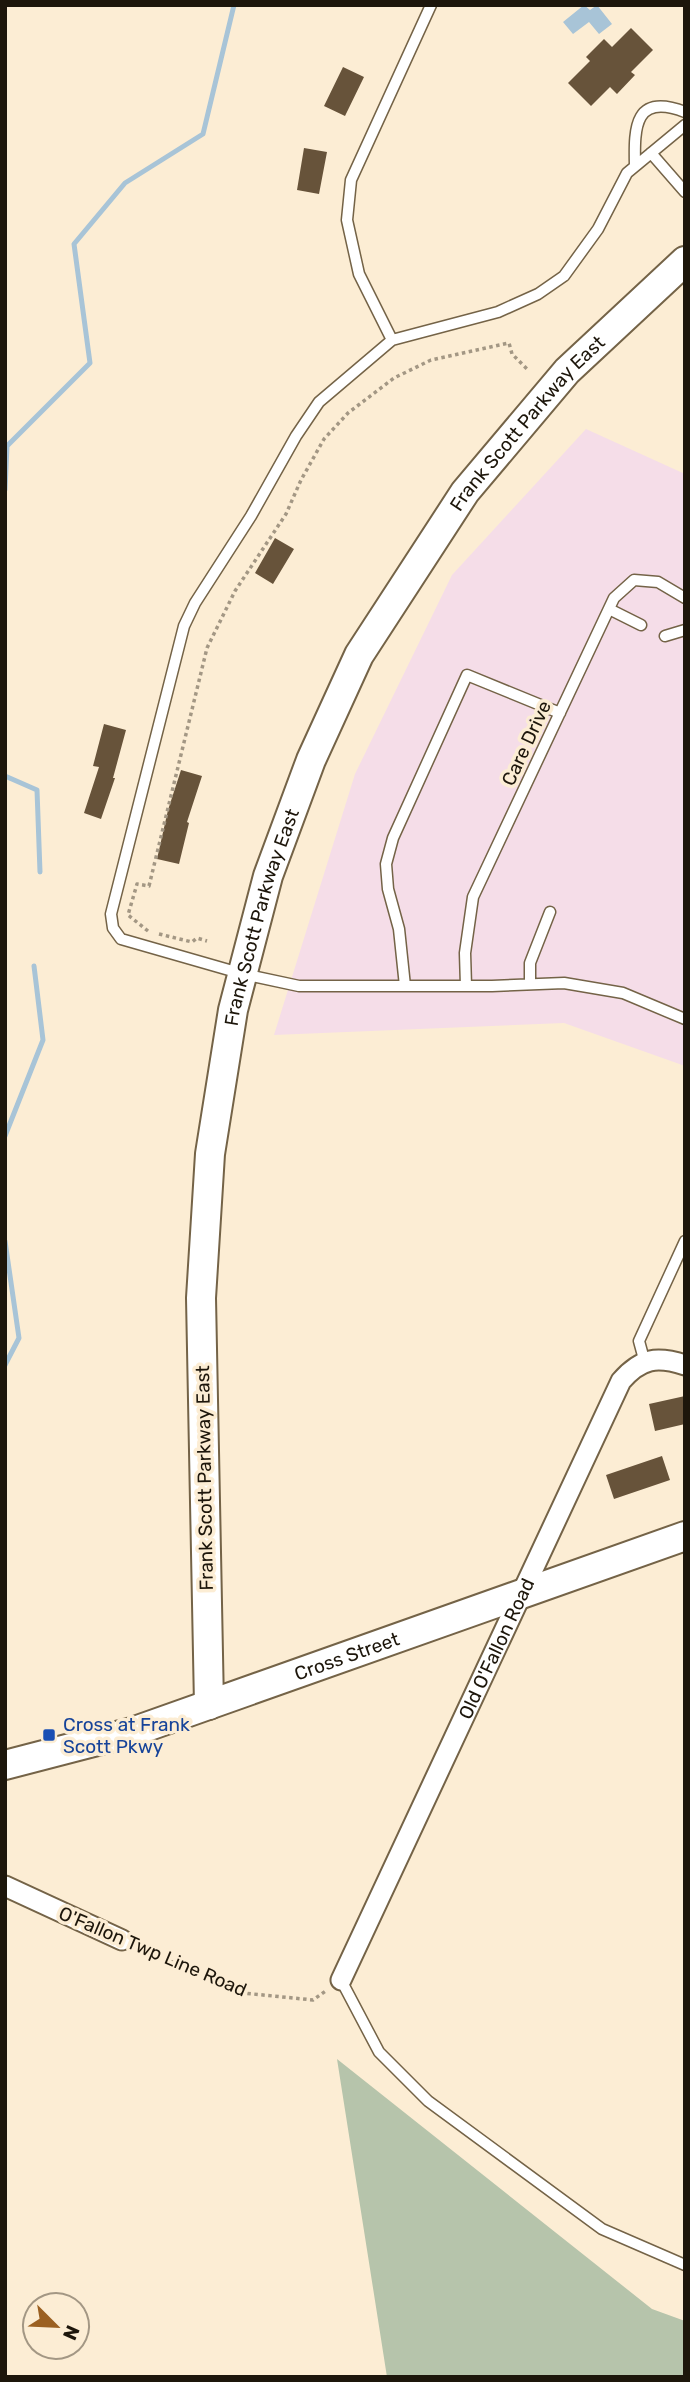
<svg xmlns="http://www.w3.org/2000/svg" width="690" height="2382" viewBox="0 0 690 2382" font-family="Rubik,sans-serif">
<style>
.commercial{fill:#f5dde8}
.green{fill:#b6c4ab}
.water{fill:#a8c4d7}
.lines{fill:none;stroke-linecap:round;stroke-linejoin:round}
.stream{stroke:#a8c4d7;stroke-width:5}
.building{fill:#67533a}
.service-casing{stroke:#746347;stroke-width:13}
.minor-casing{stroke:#746347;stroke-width:23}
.secondary-casing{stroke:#746347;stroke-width:32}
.path{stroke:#a39784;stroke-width:3.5;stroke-dasharray:3.5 3.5;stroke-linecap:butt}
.service{stroke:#fff;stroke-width:10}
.minor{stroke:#fff;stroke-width:19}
.secondary{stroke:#fff;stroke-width:28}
.transit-dot{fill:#1a4fb4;stroke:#fcedd4;stroke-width:2.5}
.labels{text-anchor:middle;stroke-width:7;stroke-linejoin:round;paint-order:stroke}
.street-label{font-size:19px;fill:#1d160b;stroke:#fcedd4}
.transit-label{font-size:19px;fill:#164399;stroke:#fcedd4;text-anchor:start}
</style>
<rect width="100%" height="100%" fill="#fcedd4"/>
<path class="commercial" d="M 586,429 L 685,474 L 685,1066 L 564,1023 L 274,1035 L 355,774 L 452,575 Z"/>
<path class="green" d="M 337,2059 L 652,2309 L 685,2321 L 685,2377 L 387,2377 Z"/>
<path class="water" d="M 584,5 L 590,10 L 597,5 L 612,24 L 599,34 L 589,22 L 573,34 L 563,22 Z"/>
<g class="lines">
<path class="stream" d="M 5,490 L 7,446 L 90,363 L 74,244 L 125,183 L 203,134 L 234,5
M 5,776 L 37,790 L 40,872
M 5,1136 L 43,1040 L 34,966
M 5,1241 L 19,1338 L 5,1365"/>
</g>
<path class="building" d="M 631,28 L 653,50 L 631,72 L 635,75 L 617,94 L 610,87 L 591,106 L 568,83 L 590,61 L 586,57 L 604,39 L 612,47 Z
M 343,67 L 364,77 L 345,116 L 324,106 Z
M 304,148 L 327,152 L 319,194 L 297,190 Z
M 275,538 L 294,549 L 273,584 L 255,573 Z
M 104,724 L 126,730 L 113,778 L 115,778 L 101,819 L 84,813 L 99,767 L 93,766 Z
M 181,770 L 202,776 L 187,822 L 189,823 L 179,864 L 157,859 L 168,810 Z
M 685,1396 L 685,1424 L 655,1431 L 649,1404 Z
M 662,1456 L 670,1480 L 614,1499 L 606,1475 Z"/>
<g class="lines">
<g class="service-casing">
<path id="service" d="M 685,125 L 627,173 L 598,229 L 564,276 L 538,294 L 498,312 L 392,340 L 319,402 L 296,436 L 251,516 L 195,603 L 184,626 L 111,914 L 113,928 L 121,939 L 243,974 L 299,986 L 492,986 L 564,983 L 623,993 L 685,1019
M 651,153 L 685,192
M 635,165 C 634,126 635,93 685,112
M 392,340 L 359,274 L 347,220 L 351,180 L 431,5
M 609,609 L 641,625
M 665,636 L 685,630
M 530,984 L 530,963 L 550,912
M 405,986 L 399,929 L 388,889 L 386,864 L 393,838 L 467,675 L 560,713
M 466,986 L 465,953 L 473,897 L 614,598 L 634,580 L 658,582 L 685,598
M 645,1363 L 639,1341 L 685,1241
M 341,1980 L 379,2052 L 428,2101 L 602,2229 L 685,2265"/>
</g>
<g class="minor-casing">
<g id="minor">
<path d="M 5,1886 L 122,1940"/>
<path id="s1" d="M 341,1980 L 621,1381 C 641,1358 657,1356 685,1365"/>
</g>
</g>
<g class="secondary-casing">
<g id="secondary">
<path id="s2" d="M 209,1705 L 201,1298 L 210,1154 L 233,1010 L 268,876 L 311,760 L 359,655 L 465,492 L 567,371 L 685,261"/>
<path id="s3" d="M 5,1765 L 132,1732 L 685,1536"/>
</g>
</g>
<path class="path" d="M 148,931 L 128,915 L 137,884 L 149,886 L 207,648 L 235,591 L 286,514 L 301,480 L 324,439 L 348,413 L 394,378 L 431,360 L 509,343 L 512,354 L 528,370
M 159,934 L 192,942 L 197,938 L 207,941
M 138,1947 L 243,1993 L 313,2000 L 327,1990"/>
<use href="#service" class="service"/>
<use href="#minor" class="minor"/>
<use href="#secondary" class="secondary"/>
</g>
<rect class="transit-dot" x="42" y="1728" width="14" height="14" rx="3.5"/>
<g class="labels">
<g class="street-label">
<text dy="7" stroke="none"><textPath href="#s2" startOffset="1362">Frank Scott Parkway East</textPath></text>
<text transform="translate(526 743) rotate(-65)" y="7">Care Drive</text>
<text dy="7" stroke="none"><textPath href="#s2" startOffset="794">Frank Scott Parkway East</textPath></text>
<text transform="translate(204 1478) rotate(-91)" y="7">Frank Scott Parkway East</text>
<text dy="7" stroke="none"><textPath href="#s1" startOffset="366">Old O'Fallon Road</textPath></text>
<text dy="7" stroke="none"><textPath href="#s3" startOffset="359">Cross Street</textPath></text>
<text transform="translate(153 1951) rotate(23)" y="7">O'Fallon Twp Line Road</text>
</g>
<g class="transit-label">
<text x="63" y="1731">Cross at Frank<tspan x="63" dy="22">Scott Pkwy</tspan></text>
</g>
</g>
<rect width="690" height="2382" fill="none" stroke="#1d160b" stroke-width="14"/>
<g transform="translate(56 2326) rotate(114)"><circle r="33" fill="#fcedd4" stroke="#a39784" stroke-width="2"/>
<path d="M0-5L12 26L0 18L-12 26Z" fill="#9b6021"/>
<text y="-10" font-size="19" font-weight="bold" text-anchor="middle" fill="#1d160b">N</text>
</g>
</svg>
